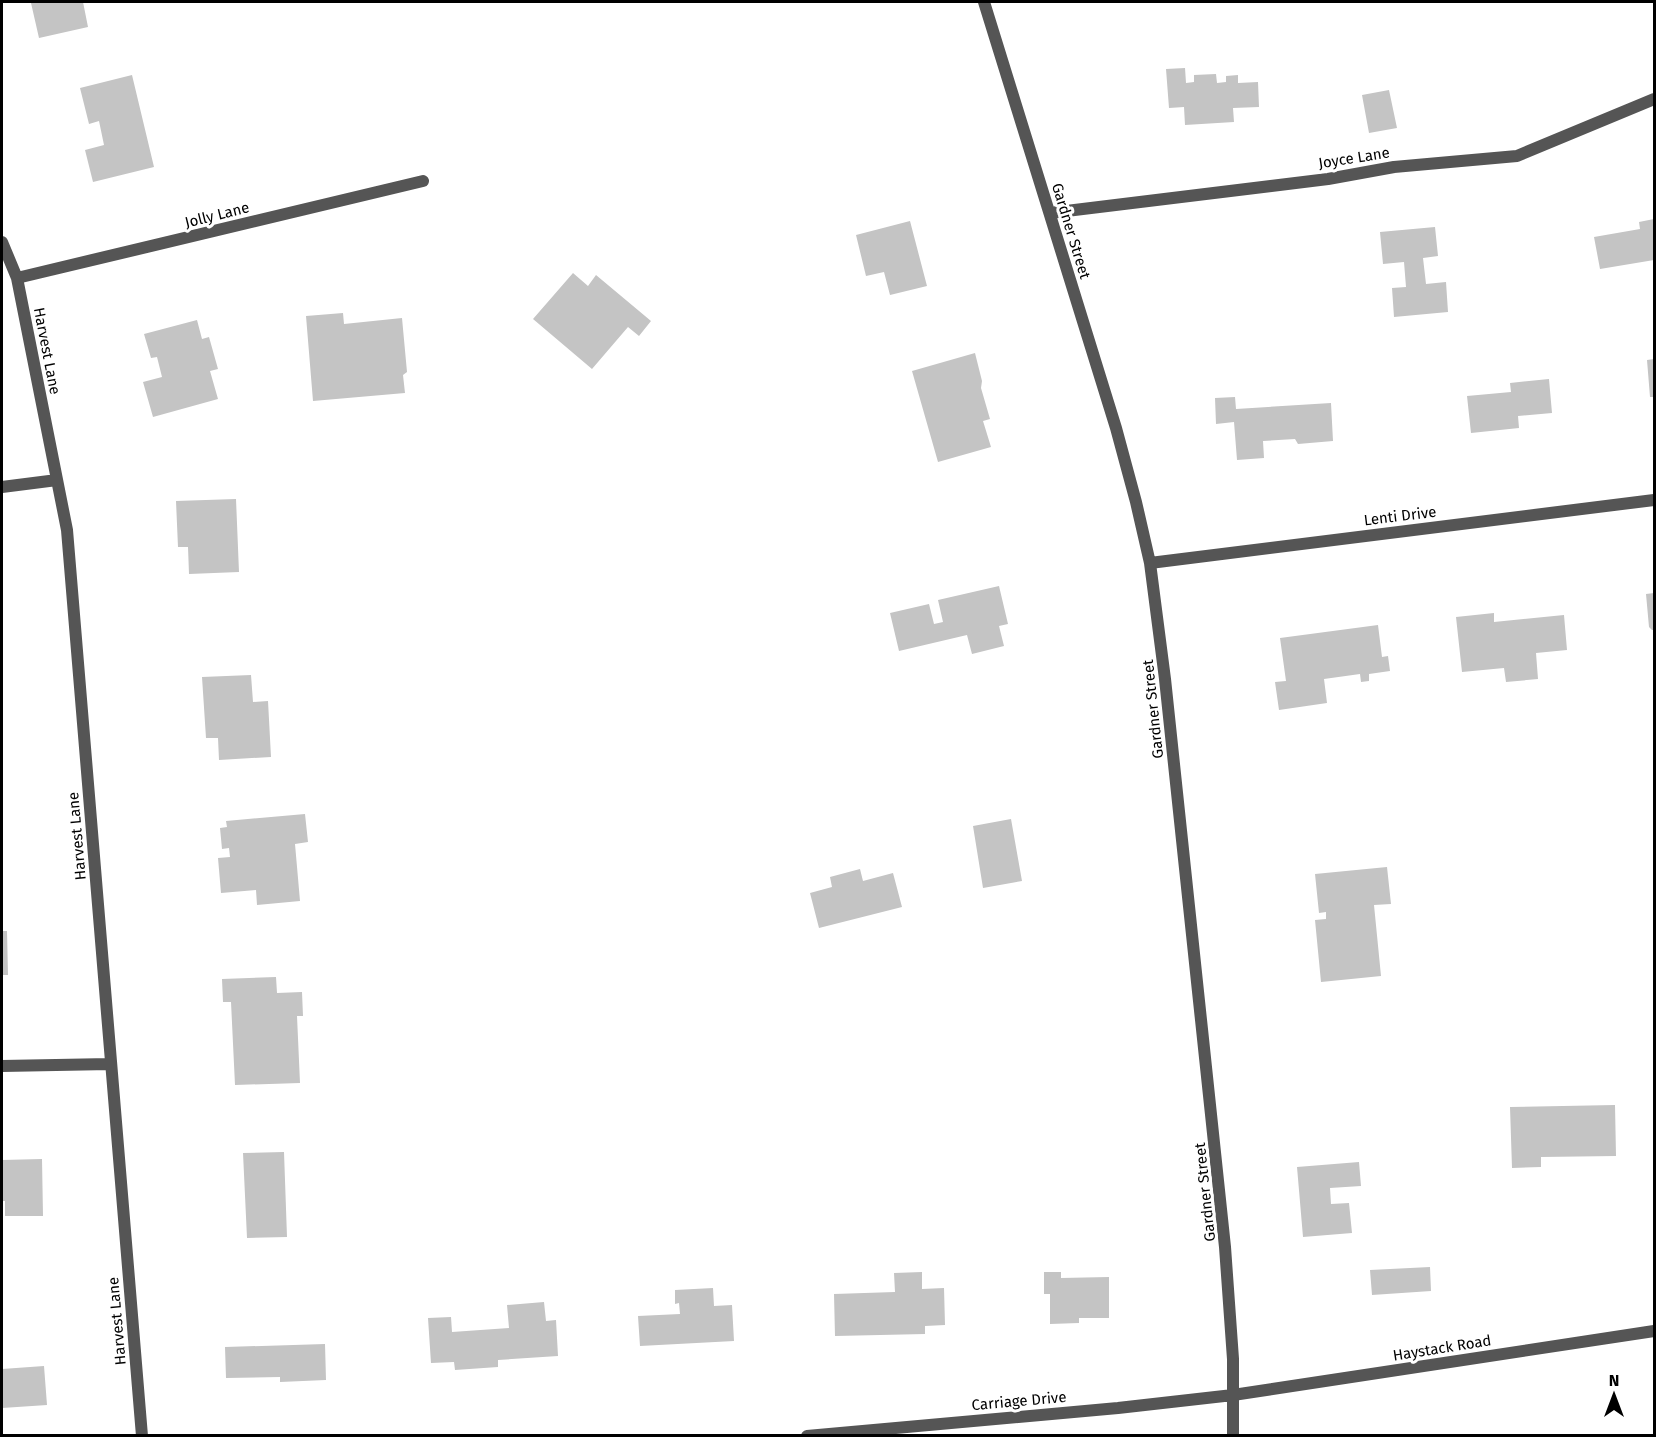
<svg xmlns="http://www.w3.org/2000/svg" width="1656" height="1437" viewBox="0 0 1656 1437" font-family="'Fira Sans',sans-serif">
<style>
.building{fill:#c4c4c4}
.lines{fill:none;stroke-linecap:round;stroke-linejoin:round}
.street{stroke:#555;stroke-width:12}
.labels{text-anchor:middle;stroke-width:6;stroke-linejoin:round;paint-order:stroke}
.street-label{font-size:15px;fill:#000;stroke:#fff}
</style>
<rect width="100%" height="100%" fill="#fff"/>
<path class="building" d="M 38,2 L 83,2 L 88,27 L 39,38 L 31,3 Z
M 1185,68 L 1186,83 L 1194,82 L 1194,75 L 1216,74 L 1217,83 L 1226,82 L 1226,76 L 1238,75 L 1238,83 L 1258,82 L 1259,107 L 1233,108 L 1234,122 L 1185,125 L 1184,107 L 1169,108 L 1166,69 Z
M 132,75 L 154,167 L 93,182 L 85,150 L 104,145 L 99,121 L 89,124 L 80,88 Z
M 1389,90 L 1397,128 L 1369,133 L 1362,95 Z
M 1654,219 L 1654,260 L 1600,269 L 1594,237 L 1640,229 L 1639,222 Z
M 910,221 L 927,286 L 890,295 L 884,272 L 866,276 L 856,235 Z
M 1435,227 L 1438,256 L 1423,258 L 1426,284 L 1446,282 L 1448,312 L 1394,317 L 1392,288 L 1406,287 L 1404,262 L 1383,264 L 1380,232 Z
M 573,273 L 588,286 L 596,275 L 651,321 L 639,336 L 628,327 L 592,369 L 533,319 Z
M 343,313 L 344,324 L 402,318 L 407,372 L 403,375 L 405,393 L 313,401 L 306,316 Z
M 197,320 L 202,339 L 209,337 L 218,369 L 210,371 L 218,399 L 153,417 L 143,382 L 162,377 L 157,357 L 151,358 L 144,334 Z
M 975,353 L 982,381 L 981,388 L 990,419 L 983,421 L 991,447 L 938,462 L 912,371 Z
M 1654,359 L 1654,397 L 1650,397 L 1647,360 Z
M 1549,379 L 1552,413 L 1518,416 L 1519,428 L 1471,433 L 1467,396 L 1511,392 L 1510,383 Z
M 1235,397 L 1236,409 L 1331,403 L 1333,441 L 1298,444 L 1295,439 L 1263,441 L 1264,458 L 1237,460 L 1234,422 L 1216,424 L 1215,398 Z
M 236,499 L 239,572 L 189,574 L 188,547 L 178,547 L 176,501 Z
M 999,586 L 1008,624 L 999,626 L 1004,646 L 972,654 L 967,635 L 899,651 L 890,613 L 929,604 L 934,624 L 943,622 L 938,600 Z
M 1654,593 L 1654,630 L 1652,630 L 1649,627 L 1646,594 Z
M 1494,613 L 1494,622 L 1564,615 L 1567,650 L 1536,653 L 1538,679 L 1506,682 L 1504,668 L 1462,672 L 1456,617 Z
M 1378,625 L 1382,657 L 1388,656 L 1390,671 L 1369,674 L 1369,681 L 1361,682 L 1360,674 L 1324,679 L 1327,703 L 1279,710 L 1275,682 L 1286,681 L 1280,638 Z
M 251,675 L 253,702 L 268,701 L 271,757 L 219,760 L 218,738 L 206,738 L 202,677 Z
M 305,814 L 308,842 L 295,844 L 300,901 L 257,905 L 256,890 L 221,893 L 218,858 L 230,857 L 229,848 L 222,849 L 220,828 L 227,827 L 226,821 Z
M 1011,819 L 1022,881 L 983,888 L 973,826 Z
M 1387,867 L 1391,904 L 1374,905 L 1381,976 L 1321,982 L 1315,920 L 1326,919 L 1326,912 L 1319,913 L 1315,874 Z
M 860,869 L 863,881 L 893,873 L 902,907 L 819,928 L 810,893 L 832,887 L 830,877 Z
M 2,931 L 7,931 L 8,975 L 2,975 Z
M 276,977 L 277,993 L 302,992 L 303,1016 L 297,1016 L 300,1083 L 235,1085 L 231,1002 L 223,1002 L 222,979 Z
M 1615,1105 L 1616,1156 L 1541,1157 L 1541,1167 L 1512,1168 L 1510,1107 Z
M 284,1152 L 287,1237 L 247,1238 L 243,1153 Z
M 42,1159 L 43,1216 L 5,1216 L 5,1201 L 2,1201 L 2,1160 Z
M 1359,1162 L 1361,1186 L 1330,1188 L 1331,1204 L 1349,1203 L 1352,1233 L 1303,1237 L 1297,1167 Z
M 1430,1267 L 1431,1291 L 1372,1295 L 1370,1270 Z
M 922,1272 L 922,1289 L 944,1288 L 945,1325 L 925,1326 L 925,1334 L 835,1336 L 834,1294 L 895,1292 L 894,1273 Z
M 1044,1272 L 1061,1272 L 1061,1278 L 1109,1277 L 1109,1318 L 1079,1318 L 1079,1323 L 1050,1324 L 1050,1294 L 1044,1294 Z
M 713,1288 L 714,1306 L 732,1305 L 734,1341 L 640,1346 L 638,1316 L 680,1314 L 679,1303 L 675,1304 L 675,1290 Z
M 544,1302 L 546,1321 L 556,1320 L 558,1356 L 498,1360 L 498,1367 L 455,1370 L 454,1362 L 431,1363 L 428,1318 L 451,1317 L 452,1332 L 509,1328 L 507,1305 Z
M 325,1344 L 326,1380 L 280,1382 L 280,1377 L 226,1378 L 225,1347 Z
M 44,1366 L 47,1405 L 2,1408 L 2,1369 Z"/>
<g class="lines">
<path class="street" d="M 984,2 L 1116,428 L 1136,502 L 1150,563 L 1165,679 L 1225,1247 L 1233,1359 L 1233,1436
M 1050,213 L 1328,179 L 1394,167 L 1517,156 L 1654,99
M 2,242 L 17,278 L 67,530 L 142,1436
M 17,278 L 423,181
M 2,487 L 57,480
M 1150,563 L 1654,500
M 2,1066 L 110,1064
M 807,1436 L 1118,1408 L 1233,1395 L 1654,1331"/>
</g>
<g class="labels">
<g class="street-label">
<text transform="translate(1354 158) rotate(-9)" y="5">Joyce Lane</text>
<text transform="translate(217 215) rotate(-14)" y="5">Jolly Lane</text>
<text transform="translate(1071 231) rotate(73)" y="5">Gardner Street</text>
<text transform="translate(47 351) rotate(79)" y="5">Harvest Lane</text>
<text transform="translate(1400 516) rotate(-7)" y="5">Lenti Drive</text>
<text transform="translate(1153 709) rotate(-96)" y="5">Gardner Street</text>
<text transform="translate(77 836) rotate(-95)" y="5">Harvest Lane</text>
<text transform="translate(1205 1192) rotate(-96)" y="5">Gardner Street</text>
<text transform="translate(117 1321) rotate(-95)" y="5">Harvest Lane</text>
<text transform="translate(1442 1348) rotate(-9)" y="5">Haystack Road</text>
<text transform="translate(1019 1401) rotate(-5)" y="5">Carriage Drive</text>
</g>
</g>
<rect width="1656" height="1437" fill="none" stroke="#000000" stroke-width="6"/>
<g transform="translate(1614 1395)" stroke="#ffffff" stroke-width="4.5" paint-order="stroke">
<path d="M0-4.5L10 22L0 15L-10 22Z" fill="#000000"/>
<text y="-9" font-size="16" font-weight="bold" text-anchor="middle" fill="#000000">N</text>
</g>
</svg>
